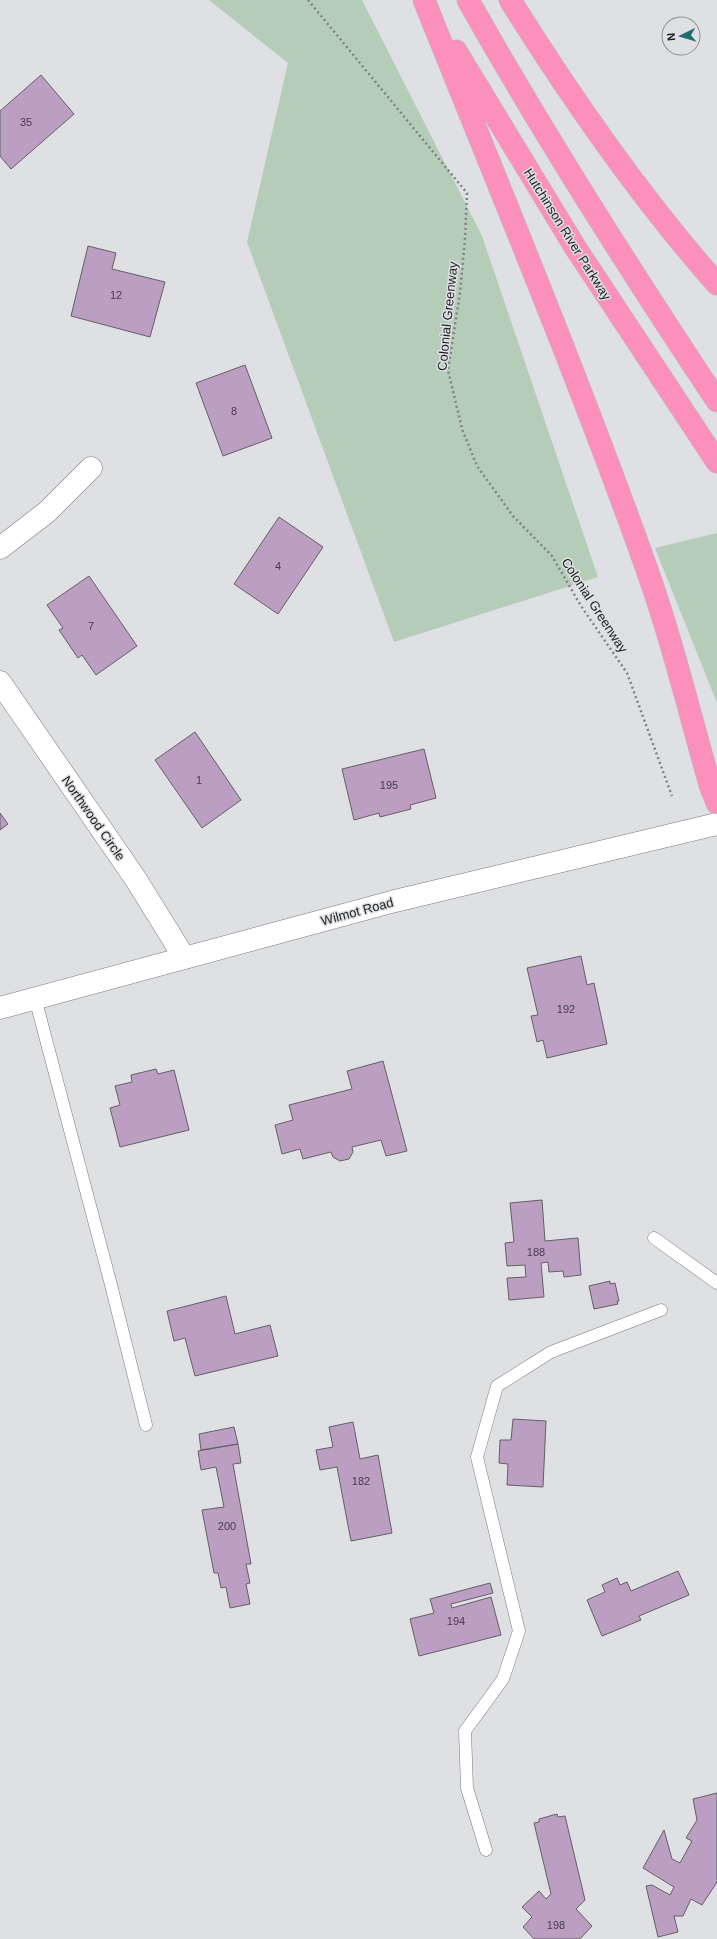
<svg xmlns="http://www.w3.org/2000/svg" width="717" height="1939" viewBox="0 0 717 1939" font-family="Helvetica,sans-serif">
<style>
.green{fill:#b5cdb8}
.building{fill:#bd9ec3;stroke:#636063}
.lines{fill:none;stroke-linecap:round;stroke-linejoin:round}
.service-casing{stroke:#77797c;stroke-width:13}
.minor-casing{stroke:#77797c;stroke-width:23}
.tertiary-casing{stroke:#77797c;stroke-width:23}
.motorway-casing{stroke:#bbbbbc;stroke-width:23}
.path{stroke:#808184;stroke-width:2.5;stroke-dasharray:2 3;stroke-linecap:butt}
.service{stroke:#fff;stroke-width:12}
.minor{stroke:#fff;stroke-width:22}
.tertiary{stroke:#fff;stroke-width:22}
.motorway{stroke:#fb90bb;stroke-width:22}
.labels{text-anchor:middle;stroke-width:3;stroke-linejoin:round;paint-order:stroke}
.number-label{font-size:11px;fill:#443d48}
.street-label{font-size:13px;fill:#1c1d1f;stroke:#dee0e4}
</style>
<rect width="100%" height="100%" fill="#dee0e4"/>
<path class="green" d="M 209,0 L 362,0 L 482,236 L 598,577 L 394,642 L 247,242 L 288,63 Z
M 717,533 L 717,703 L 655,548 Z"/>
<path class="building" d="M 41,75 L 74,114 L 11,169 L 0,156 L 0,111 Z
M 88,246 L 116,253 L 112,269 L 165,282 L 150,337 L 71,316 Z
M 245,365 L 272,438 L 223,456 L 196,383 Z
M 279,517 L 323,547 L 278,614 L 234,584 Z
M 89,576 L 137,646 L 96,675 L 82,655 L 78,658 L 59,630 L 63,628 L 47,605 Z
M 195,732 L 241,800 L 202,828 L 155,760 Z
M 424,749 L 436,798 L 410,805 L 411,809 L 380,817 L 379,813 L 354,820 L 342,769 Z
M 0,813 L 8,824 L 0,830 Z
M 581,956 L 587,985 L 594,983 L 607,1044 L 547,1058 L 543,1040 L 537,1042 L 531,1016 L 538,1015 L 527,968 Z
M 383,1061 L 407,1151 L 386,1156 L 381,1140 L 352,1147 L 353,1152 L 349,1159 L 340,1161 L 333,1157 L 331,1152 L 303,1159 L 300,1149 L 282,1154 L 275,1125 L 293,1120 L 289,1105 L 352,1089 L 347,1071 Z
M 156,1069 L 158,1074 L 174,1070 L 189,1130 L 120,1147 L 110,1108 L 120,1105 L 115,1086 L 132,1082 L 131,1075 Z
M 542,1200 L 545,1241 L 578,1238 L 581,1275 L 564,1277 L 563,1271 L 549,1272 L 548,1262 L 541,1263 L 544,1297 L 509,1300 L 507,1278 L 526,1277 L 525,1265 L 507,1266 L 505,1243 L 514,1242 L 510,1203 Z
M 610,1281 L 610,1284 L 615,1283 L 619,1301 L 617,1301 L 618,1304 L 594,1309 L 589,1286 Z
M 226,1296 L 235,1334 L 270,1325 L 278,1356 L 195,1376 L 185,1338 L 174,1341 L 167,1311 Z
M 513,1419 L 546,1421 L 543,1487 L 507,1485 L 508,1464 L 499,1463 L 500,1440 L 511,1440 Z
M 353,1422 L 360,1459 L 378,1455 L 392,1533 L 351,1541 L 337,1467 L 320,1470 L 316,1450 L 333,1447 L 329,1427 Z
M 234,1427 L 238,1444 L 201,1450 L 199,1434 Z
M 238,1444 L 241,1463 L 233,1464 L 251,1564 L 246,1564 L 250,1583 L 246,1584 L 250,1604 L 230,1608 L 226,1587 L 221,1588 L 218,1573 L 214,1573 L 202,1510 L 224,1507 L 216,1467 L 201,1470 L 198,1451 Z
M 678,1571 L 689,1595 L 639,1616 L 641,1620 L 602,1636 L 587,1600 L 605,1592 L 602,1585 L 617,1578 L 620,1585 L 627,1582 L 631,1591 Z
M 490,1583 L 493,1593 L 451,1604 L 452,1608 L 491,1597 L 501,1635 L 419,1656 L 410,1619 L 434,1613 L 430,1599 Z
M 717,1793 L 717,1882 L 702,1905 L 691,1899 L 683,1916 L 674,1916 L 678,1932 L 658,1937 L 646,1886 L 652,1885 L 670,1895 L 674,1887 L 643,1868 L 664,1830 L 672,1859 L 680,1863 L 692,1841 L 686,1838 L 697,1820 L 693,1799 Z
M 557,1814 L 558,1817 L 565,1816 L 585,1900 L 576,1909 L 592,1926 L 580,1939 L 534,1939 L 523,1927 L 532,1917 L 522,1907 L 539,1891 L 546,1899 L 551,1894 L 534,1823 L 539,1822 L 539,1819 Z"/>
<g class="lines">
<g class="service-casing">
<path id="service" d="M 35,998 L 110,1281 L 146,1425
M 654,1238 L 717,1283
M 486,1850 L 467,1788 L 465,1731 L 503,1679 L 519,1631 L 477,1457 L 497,1386 L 551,1352 L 661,1310"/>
</g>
<g class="minor-casing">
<path id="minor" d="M 0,548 L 47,512 L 91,468
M 0,682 L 135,878 L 184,957"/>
</g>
<g class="tertiary-casing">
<path id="tertiary" d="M 0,1008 L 395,901 L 717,824"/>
</g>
<g class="motorway-casing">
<path id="motorway" d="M 424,0 C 499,187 577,374 645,564 C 671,636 689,711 710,785 L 717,803
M 468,0 C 545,137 630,270 717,401
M 510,0 C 572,99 639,196 717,284
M 456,51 L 575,247 L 717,462"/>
</g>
<path class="path" d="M 308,0 L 467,193 L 465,238 L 460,293 L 448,370 L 462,429 L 477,466 L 513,516 L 552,556 L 581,606 L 627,673 L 672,796"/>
<use href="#service" class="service"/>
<use href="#minor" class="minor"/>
<use href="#tertiary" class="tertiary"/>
<use href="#motorway" class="motorway"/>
</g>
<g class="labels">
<g class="number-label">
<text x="26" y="126">35</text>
<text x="116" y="299">12</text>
<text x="234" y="415">8</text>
<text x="278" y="570">4</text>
<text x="91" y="630">7</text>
<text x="199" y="784">1</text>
<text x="389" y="789">195</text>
<text x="566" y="1013">192</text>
<text x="536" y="1256">188</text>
<text x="361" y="1485">182</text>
<text x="227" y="1530">200</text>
<text x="456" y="1625">194</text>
<text x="556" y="1929">198</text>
</g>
<g class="street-label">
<text transform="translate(568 234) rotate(58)" y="5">Hutchinson River Parkway</text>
<text transform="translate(447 316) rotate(-84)" y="5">Colonial Greenway</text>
<text transform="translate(595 605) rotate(57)" y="5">Colonial Greenway</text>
<text transform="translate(94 818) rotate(55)" y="5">Northwood Circle</text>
<text transform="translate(357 911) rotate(-15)" y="5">Wilmot Road</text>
</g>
</g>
<g transform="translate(681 36) rotate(265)"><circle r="19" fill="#dee0e4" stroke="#909295"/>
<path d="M0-3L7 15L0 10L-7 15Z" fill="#216d6f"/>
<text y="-6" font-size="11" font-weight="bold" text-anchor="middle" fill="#1c1d1f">N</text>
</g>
</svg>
